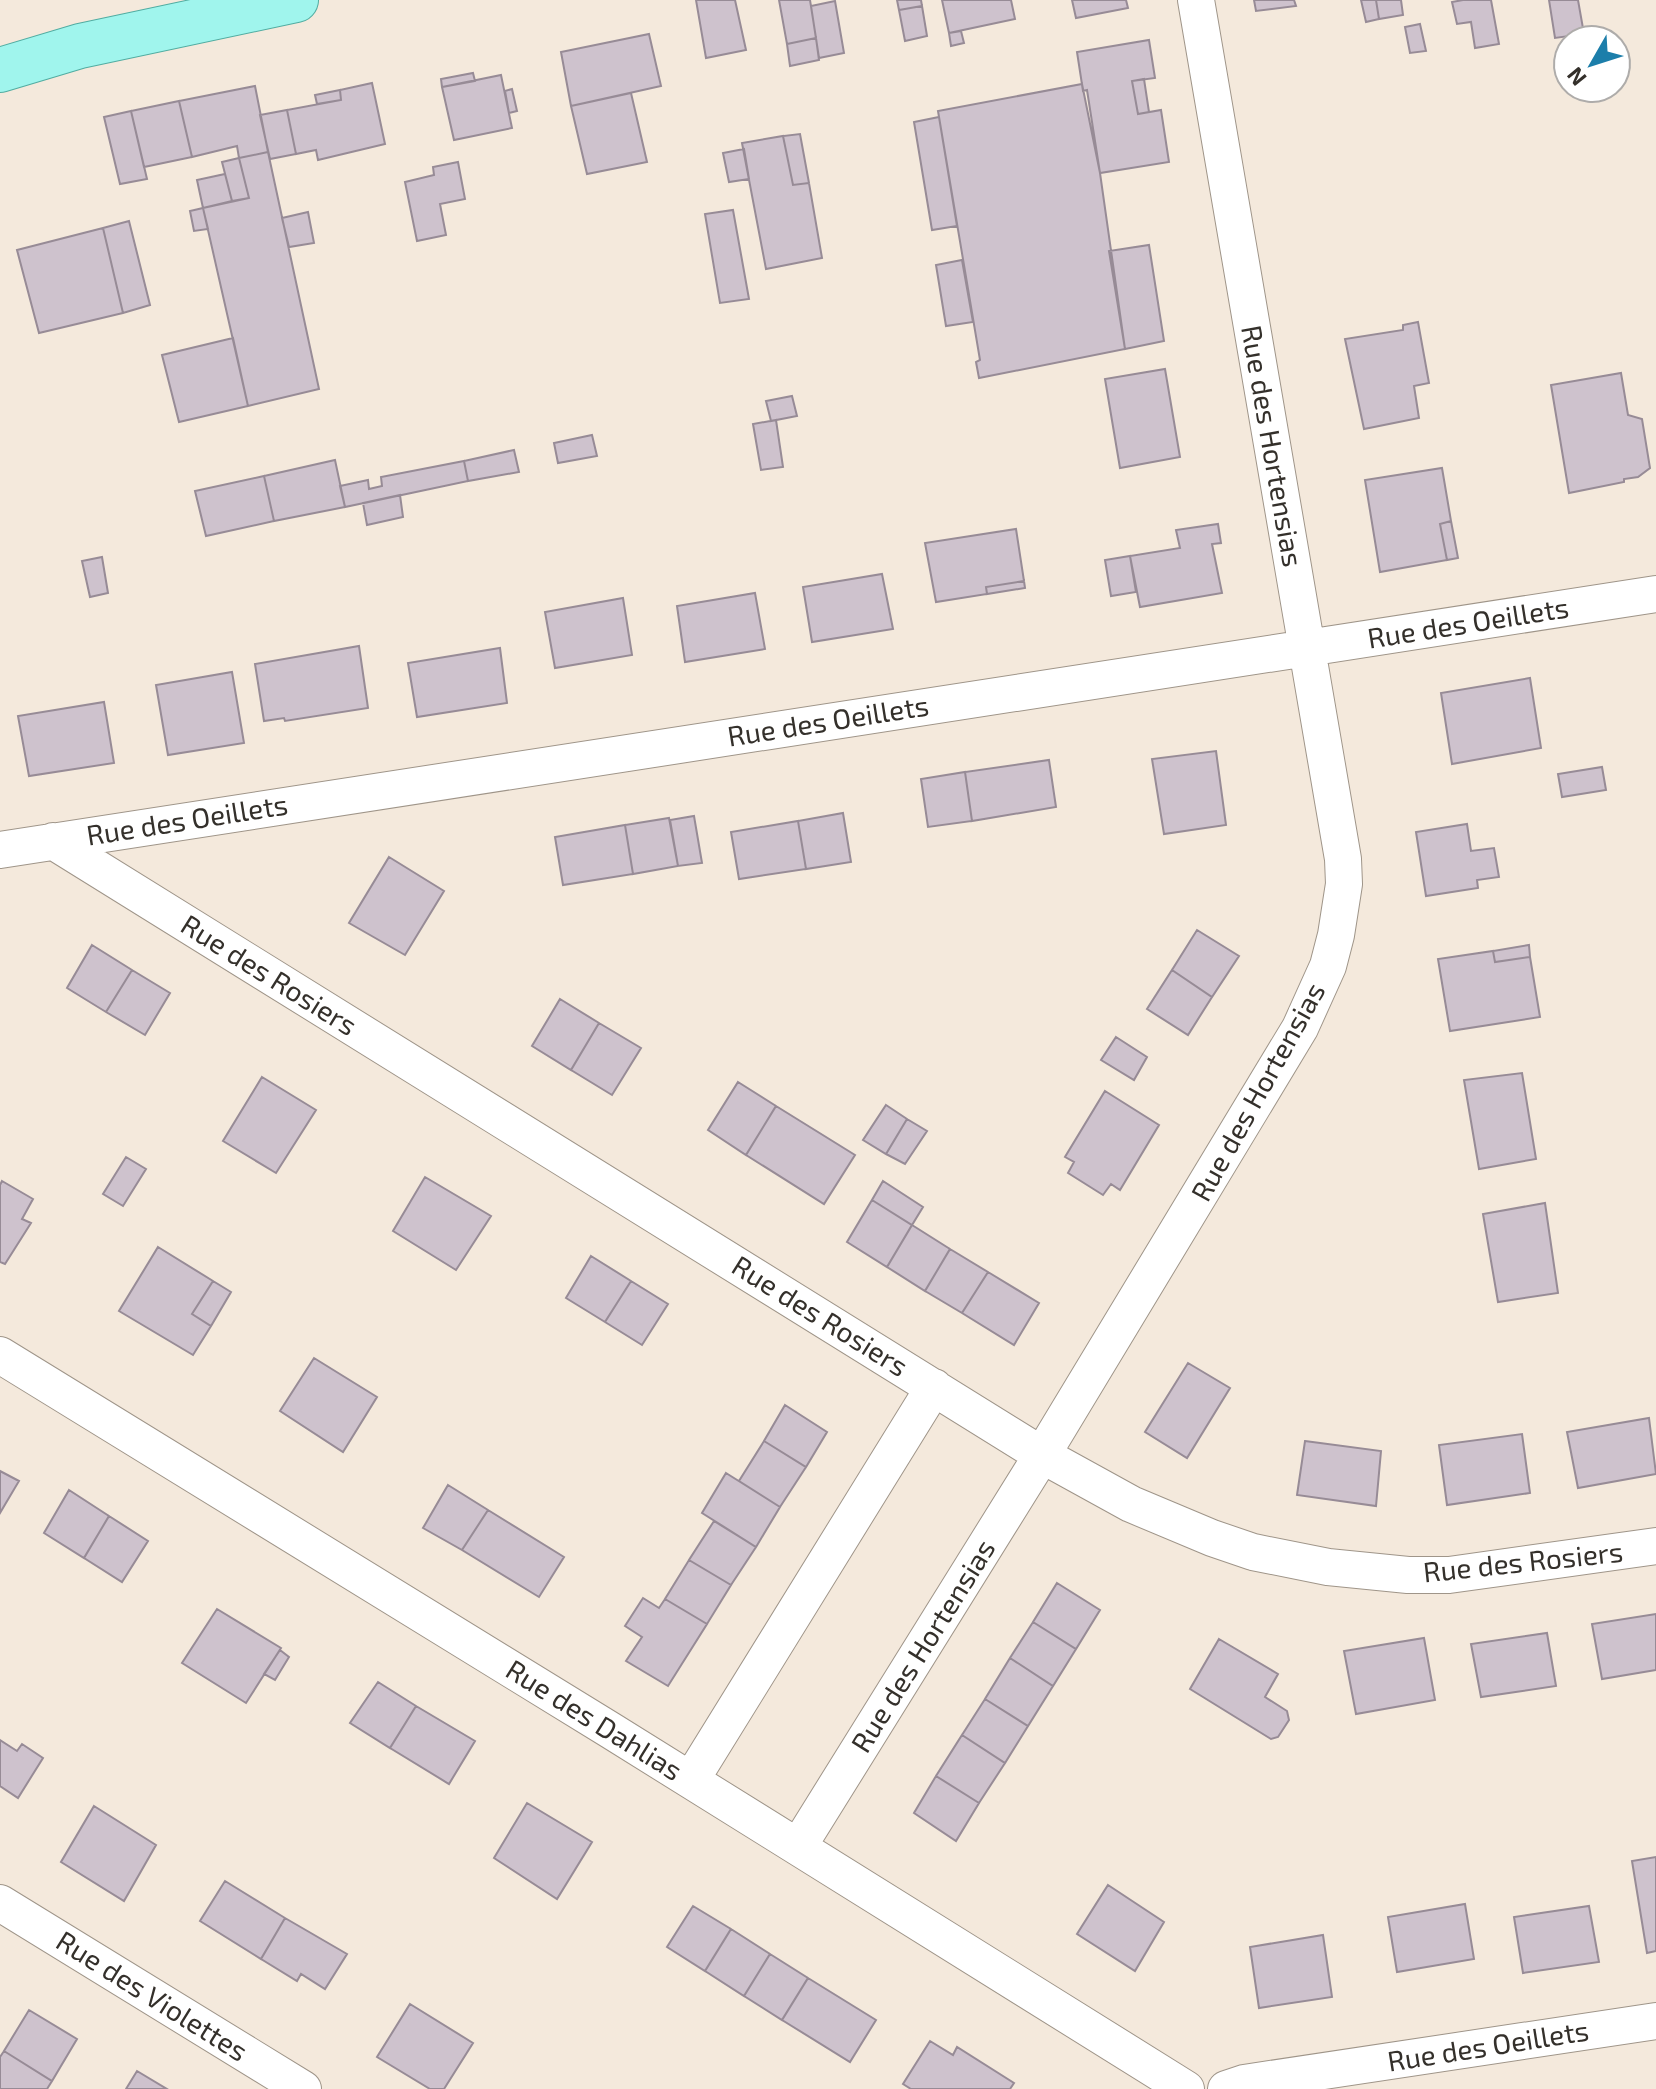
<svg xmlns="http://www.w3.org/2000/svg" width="1656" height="2089" viewBox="0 0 1656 2089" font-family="'Exo 2',sans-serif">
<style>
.building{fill:#cec2cd;stroke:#978b96;stroke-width:2}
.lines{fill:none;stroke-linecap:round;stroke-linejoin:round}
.street-casing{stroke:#9f9589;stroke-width:38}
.primary-casing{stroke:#51aca1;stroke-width:46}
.street{stroke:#fff;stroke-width:36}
.primary{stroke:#a0f5ed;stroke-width:44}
.labels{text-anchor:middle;stroke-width:7;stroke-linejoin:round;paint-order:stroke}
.street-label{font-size:28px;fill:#34302b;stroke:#fff}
</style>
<rect width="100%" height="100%" fill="#f4e9dc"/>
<path class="building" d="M 696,0 L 735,0 L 746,50 L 706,58 Z
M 779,0 L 810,0 L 816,38 L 787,44 Z
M 897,0 L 921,0 L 922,6 L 899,10 Z
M 942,0 L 1011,0 L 1015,19 L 949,33 Z
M 1072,0 L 1126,0 L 1128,8 L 1076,18 Z
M 1254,0 L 1294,0 L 1296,6 L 1256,11 Z
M 1361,0 L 1376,0 L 1379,19 L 1366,22 Z
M 1376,0 L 1401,0 L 1403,15 L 1379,19 Z
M 1463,0 L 1491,0 L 1499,44 L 1475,48 L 1471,22 L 1457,24 L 1452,2 Z
M 1549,0 L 1578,0 L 1584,34 L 1555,38 Z
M 835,1 L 844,53 L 819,58 L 811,6 Z
M 922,6 L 927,36 L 905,41 L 899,10 Z
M 1420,24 L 1426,51 L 1410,53 L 1405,27 Z
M 961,31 L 964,43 L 951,46 L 949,33 Z
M 649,34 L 661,86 L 571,106 L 561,52 Z
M 816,38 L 819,60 L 790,66 L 787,44 Z
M 1149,40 L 1155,78 L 1132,81 L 1138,114 L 1161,110 L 1169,162 L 1100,173 L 1087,90 L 1083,91 L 1077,52 Z
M 473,73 L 475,81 L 442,87 L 441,79 Z
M 501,75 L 512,128 L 454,140 L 442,87 Z
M 1144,79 L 1149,112 L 1138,114 L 1132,81 Z
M 372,83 L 385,144 L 318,160 L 316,150 L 296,154 L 287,110 L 341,100 L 340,90 Z
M 1082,84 L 1100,173 L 1125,349 L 979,378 L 976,362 L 980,360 L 938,111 Z
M 255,86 L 268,152 L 239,158 L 237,146 L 192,157 L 179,101 Z
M 512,89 L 517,111 L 509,113 L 505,91 Z
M 340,90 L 341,100 L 317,104 L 315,95 Z
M 631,93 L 647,162 L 587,174 L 571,106 Z
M 179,101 L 192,157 L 144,167 L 131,111 Z
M 287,110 L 296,154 L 270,159 L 260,115 Z
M 131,111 L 147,179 L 120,184 L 104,117 Z
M 939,117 L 957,226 L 932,230 L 914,122 Z
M 800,134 L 809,183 L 793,185 L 783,136 Z
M 783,136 L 793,185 L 809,183 L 822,258 L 766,269 L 742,143 Z
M 744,149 L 749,179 L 729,182 L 723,153 Z
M 268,152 L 319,389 L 248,406 L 203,208 L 249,198 L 239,158 Z
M 239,158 L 249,198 L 232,201 L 222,162 Z
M 458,162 L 465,199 L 440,204 L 446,235 L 417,241 L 405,182 L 434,175 L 433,167 Z
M 225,174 L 232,201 L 203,208 L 197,180 Z
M 203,208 L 208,229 L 194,231 L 190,211 Z
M 733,210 L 749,299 L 720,303 L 705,214 Z
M 308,212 L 314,243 L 289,247 L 282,218 Z
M 129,221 L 150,305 L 123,313 L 103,228 Z
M 103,228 L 123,313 L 39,333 L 17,250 Z
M 1149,245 L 1164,341 L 1125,349 L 1109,251 Z
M 962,260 L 973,322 L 946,326 L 936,265 Z
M 1418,322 L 1429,383 L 1414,386 L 1419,418 L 1364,429 L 1345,339 L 1403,330 L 1403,325 Z
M 233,338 L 248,406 L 179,422 L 162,355 Z
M 1165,369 L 1180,457 L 1120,468 L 1105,379 Z
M 1621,373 L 1628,415 L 1642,419 L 1650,468 L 1638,477 L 1624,479 L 1624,482 L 1569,493 L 1551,385 Z
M 792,396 L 797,416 L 771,421 L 766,401 Z
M 776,420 L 783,467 L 761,470 L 753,424 Z
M 592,435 L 597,456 L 558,463 L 554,443 Z
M 514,450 L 519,472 L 468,481 L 464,461 Z
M 335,460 L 345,507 L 274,521 L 264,476 Z
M 464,461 L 468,481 L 345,507 L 340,486 L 368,480 L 369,489 L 382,486 L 381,477 Z
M 1442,468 L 1451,521 L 1440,524 L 1447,560 L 1380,572 L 1365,480 Z
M 264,476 L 274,521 L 206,536 L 195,491 Z
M 400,495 L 403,517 L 367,525 L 363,503 Z
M 1451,521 L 1458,558 L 1447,560 L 1440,524 Z
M 1218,524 L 1221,543 L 1212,544 L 1222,593 L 1140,607 L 1130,556 L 1180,548 L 1176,530 Z
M 1016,529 L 1024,581 L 986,587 L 987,594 L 936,602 L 925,543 Z
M 1130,556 L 1136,592 L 1111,596 L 1105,560 Z
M 102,557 L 108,593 L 90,597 L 82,561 Z
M 882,574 L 893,629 L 812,642 L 803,587 Z
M 1024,581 L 1025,588 L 987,594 L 986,587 Z
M 755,593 L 765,649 L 685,662 L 677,606 Z
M 623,598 L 632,655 L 555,668 L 545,612 Z
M 359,646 L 368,708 L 285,721 L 284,718 L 264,721 L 255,664 Z
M 500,648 L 507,703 L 417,717 L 408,663 Z
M 232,672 L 244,743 L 168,755 L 156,685 Z
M 1530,678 L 1541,748 L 1452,764 L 1441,693 Z
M 104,702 L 114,763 L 29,776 L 18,716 Z
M 1216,751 L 1226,825 L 1164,834 L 1152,759 Z
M 1049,760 L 1056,807 L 972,821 L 965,772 Z
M 1602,767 L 1606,790 L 1562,797 L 1558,774 Z
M 965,772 L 972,821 L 928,827 L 921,779 Z
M 843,813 L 851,862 L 806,869 L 798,821 Z
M 694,816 L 702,863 L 678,866 L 670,820 Z
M 669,818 L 678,866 L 633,874 L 625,825 Z
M 798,821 L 806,869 L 739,879 L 731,832 Z
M 1467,824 L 1471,851 L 1494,848 L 1499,877 L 1477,880 L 1478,888 L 1426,896 L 1416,832 Z
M 625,825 L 633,874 L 563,885 L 555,837 Z
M 389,857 L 444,891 L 405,955 L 349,923 Z
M 1197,930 L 1239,956 L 1212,997 L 1172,970 Z
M 92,945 L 132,970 L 106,1012 L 67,988 Z
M 1529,945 L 1530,957 L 1495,962 L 1493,951 Z
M 1493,951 L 1495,962 L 1530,957 L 1540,1017 L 1450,1031 L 1438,959 Z
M 132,970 L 170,993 L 145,1035 L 106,1012 Z
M 1172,970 L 1212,997 L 1188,1035 L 1147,1009 Z
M 560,999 L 599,1023 L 571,1070 L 532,1046 Z
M 599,1023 L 641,1048 L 612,1095 L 571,1070 Z
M 1116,1037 L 1147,1057 L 1134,1080 L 1101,1060 Z
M 1522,1073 L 1536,1159 L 1479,1169 L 1464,1080 Z
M 262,1077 L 316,1110 L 276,1173 L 223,1141 Z
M 738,1082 L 776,1106 L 746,1155 L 708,1130 Z
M 1105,1091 L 1159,1125 L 1120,1190 L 1111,1184 L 1103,1195 L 1068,1173 L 1074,1162 L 1065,1157 Z
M 886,1105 L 907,1119 L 886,1154 L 863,1140 Z
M 776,1106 L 855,1155 L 824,1204 L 746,1155 Z
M 907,1119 L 927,1131 L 905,1164 L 886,1154 Z
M 126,1157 L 146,1169 L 123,1206 L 103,1194 Z
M 425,1177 L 491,1216 L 456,1270 L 393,1231 Z
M 2,1181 L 33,1199 L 22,1219 L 31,1223 L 5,1264 L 0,1262 L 0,1185 Z
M 883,1181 L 923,1207 L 912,1225 L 872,1200 Z
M 872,1200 L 912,1225 L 887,1267 L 847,1242 Z
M 1545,1203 L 1558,1293 L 1498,1302 L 1483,1214 Z
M 912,1225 L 950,1249 L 925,1291 L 887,1267 Z
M 158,1247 L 213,1281 L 192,1314 L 211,1326 L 193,1355 L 119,1311 Z
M 950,1249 L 988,1272 L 962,1313 L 925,1291 Z
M 591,1256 L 631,1281 L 605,1322 L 566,1298 Z
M 988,1272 L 1039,1303 L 1014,1345 L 962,1313 Z
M 213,1281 L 231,1292 L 211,1326 L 192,1314 Z
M 631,1281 L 668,1304 L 642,1345 L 605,1322 Z
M 314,1358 L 377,1397 L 343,1452 L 280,1411 Z
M 1188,1363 L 1230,1388 L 1187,1458 L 1145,1432 Z
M 785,1405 L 827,1432 L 806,1467 L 764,1441 Z
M 1649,1418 L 1656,1474 L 1578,1488 L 1567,1432 Z
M 1522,1434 L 1530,1493 L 1447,1505 L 1439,1445 Z
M 764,1441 L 806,1467 L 780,1507 L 739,1481 Z
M 1305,1441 L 1381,1451 L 1376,1506 L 1297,1495 Z
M 0,1471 L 19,1481 L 0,1513 Z
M 726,1473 L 780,1507 L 756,1547 L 702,1513 Z
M 448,1485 L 488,1510 L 462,1550 L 423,1528 Z
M 69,1490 L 109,1516 L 84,1558 L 44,1533 Z
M 488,1510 L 564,1557 L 539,1597 L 462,1550 Z
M 109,1516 L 148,1541 L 122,1582 L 84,1558 Z
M 714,1521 L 756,1547 L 731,1585 L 689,1560 Z
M 689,1560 L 731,1585 L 707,1624 L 665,1599 Z
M 1057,1583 L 1100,1610 L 1076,1649 L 1033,1622 Z
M 643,1598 L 659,1608 L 665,1599 L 707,1624 L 668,1686 L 626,1661 L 642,1637 L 625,1626 Z
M 217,1609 L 281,1648 L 246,1703 L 182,1663 Z
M 1656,1614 L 1656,1670 L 1602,1679 L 1592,1624 Z
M 1033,1622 L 1076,1649 L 1053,1686 L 1010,1658 Z
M 1547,1633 L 1556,1686 L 1481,1697 L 1471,1644 Z
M 1424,1638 L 1435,1700 L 1356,1714 L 1344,1651 Z
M 1219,1639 L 1278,1674 L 1265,1697 L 1287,1711 L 1289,1720 L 1278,1737 L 1271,1739 L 1190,1689 Z
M 280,1650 L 289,1657 L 275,1680 L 264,1674 Z
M 1010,1658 L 1053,1686 L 1028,1726 L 985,1699 Z
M 378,1682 L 416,1706 L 390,1748 L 350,1723 Z
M 985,1699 L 1028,1726 L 1005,1763 L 962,1735 Z
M 416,1706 L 475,1741 L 449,1784 L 390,1748 Z
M 962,1735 L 1005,1763 L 979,1803 L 936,1776 Z
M 0,1740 L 17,1751 L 22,1744 L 43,1758 L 18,1798 L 0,1786 Z
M 936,1776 L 979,1803 L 956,1841 L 914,1813 Z
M 527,1803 L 592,1842 L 557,1899 L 494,1858 Z
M 94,1806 L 156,1845 L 124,1901 L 61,1862 Z
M 1656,1857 L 1656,1951 L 1647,1953 L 1632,1861 Z
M 225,1881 L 285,1918 L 261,1959 L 200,1921 Z
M 1108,1885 L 1164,1922 L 1135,1971 L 1077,1934 Z
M 1465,1904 L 1474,1959 L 1397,1972 L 1388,1917 Z
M 693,1906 L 731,1929 L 705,1971 L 667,1947 Z
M 1589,1906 L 1599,1962 L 1523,1973 L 1514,1917 Z
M 285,1918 L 347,1954 L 325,1989 L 301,1974 L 297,1981 L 261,1959 Z
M 731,1929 L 770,1954 L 744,1996 L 705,1971 Z
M 1323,1935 L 1332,1997 L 1259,2008 L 1250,1947 Z
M 770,1954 L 808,1978 L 782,2020 L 744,1996 Z
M 808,1978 L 876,2020 L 850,2062 L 782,2020 Z
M 410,2004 L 473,2043 L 444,2089 L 430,2089 L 377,2057 Z
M 29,2010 L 77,2039 L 52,2081 L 4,2051 Z
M 930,2041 L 953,2055 L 957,2047 L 1014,2083 L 1010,2089 L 911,2089 L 903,2084 Z
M 4,2051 L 52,2081 L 47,2089 L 0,2089 L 0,2057 Z
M 137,2071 L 167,2089 L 126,2089 Z"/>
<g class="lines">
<g class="street-casing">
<path id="street" d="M 53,841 L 1042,1455 L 1131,1504 L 1212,1538 L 1253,1552 L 1328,1567 L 1408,1575 L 1449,1575 L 1656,1546
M 0,850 L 1656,594
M 0,1355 L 610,1730 L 1186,2089
M 691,1780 L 934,1387
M 798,1847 L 1042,1455 L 1300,1028 L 1328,966 L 1336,935 L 1344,884 L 1343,859 L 1196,0
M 0,1903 L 303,2089
M 1226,2089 L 1244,2083 L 1656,2021"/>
</g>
<g class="primary-casing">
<path id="primary" d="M 0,70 L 80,46 L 296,0"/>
</g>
<use href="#street" class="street"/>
<use href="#primary" class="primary"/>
</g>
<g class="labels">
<g class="street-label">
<text transform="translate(1272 446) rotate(80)" y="10">Rue des Hortensias</text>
<text transform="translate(1468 623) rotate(-9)" y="10">Rue des Oeillets</text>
<text transform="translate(828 721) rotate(-9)" y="10">Rue des Oeillets</text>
<text transform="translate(187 820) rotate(-9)" y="10">Rue des Oeillets</text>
<text transform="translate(269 975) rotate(32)" y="10">Rue des Rosiers</text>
<text transform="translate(1258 1092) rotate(-61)" y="10">Rue des Hortensias</text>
<text transform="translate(820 1316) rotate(32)" y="10">Rue des Rosiers</text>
<text transform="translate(1523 1562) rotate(-6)" y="10">Rue des Rosiers</text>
<text transform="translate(923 1646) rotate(-58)" y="10">Rue des Hortensias</text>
<text transform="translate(594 1720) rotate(32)" y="10">Rue des Dahlias</text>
<text transform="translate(152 1996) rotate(32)" y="10">Rue des Violettes</text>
<text transform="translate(1488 2046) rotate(-9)" y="10">Rue des Oeillets</text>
</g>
</g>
<g transform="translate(1592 64) rotate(231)"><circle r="38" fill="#ffffff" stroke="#aeacaa" stroke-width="2"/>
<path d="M0-6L14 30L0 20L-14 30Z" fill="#1c7eaa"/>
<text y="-12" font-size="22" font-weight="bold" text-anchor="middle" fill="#34302b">N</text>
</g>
</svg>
